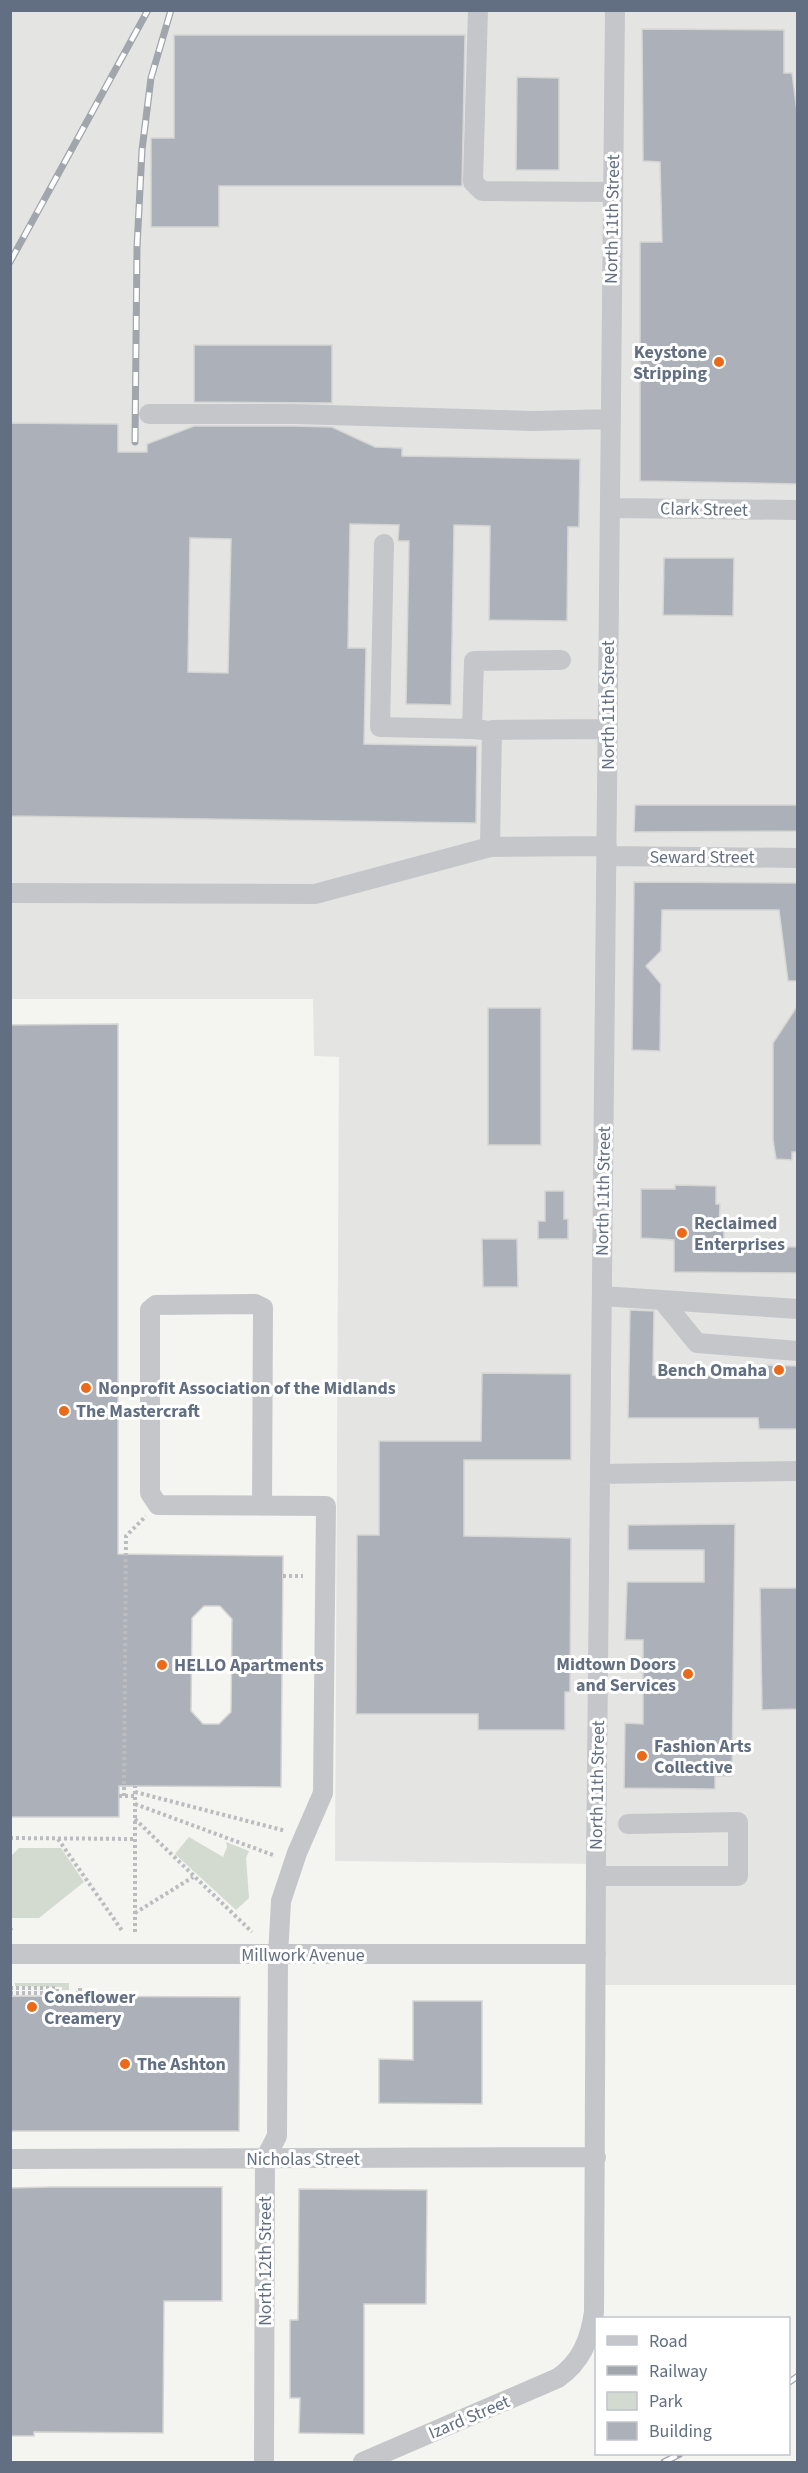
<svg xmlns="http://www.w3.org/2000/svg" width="808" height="2473" viewBox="0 0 808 2473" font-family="'Source Sans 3',sans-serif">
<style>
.built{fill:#e4e5e3}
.green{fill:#d3dbd1}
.building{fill:#acb1b9;stroke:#d5d5d3;stroke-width:1.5;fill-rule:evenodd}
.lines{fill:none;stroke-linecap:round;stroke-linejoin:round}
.path{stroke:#bbbcbf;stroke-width:4;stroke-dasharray:3 3;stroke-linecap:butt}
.minor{stroke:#c4c6ca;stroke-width:20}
.rail-casing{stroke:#a1a6ad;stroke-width:7}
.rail{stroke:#fff;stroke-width:4.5;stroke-dasharray:14;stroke-linecap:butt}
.poi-dot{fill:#ea6a1a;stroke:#fff;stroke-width:2}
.labels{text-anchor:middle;stroke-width:6;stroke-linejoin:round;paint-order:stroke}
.street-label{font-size:18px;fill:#626f82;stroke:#fff}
.poi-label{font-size:18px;font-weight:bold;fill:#626f82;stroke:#fff;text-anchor:start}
</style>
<rect width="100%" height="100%" fill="#f4f4f0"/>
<path class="built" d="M 10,11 L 797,11 L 797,1985 L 596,1985 L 596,1864 L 335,1861 L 339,1057 L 314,1056 L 313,999 L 11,999 Z"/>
<path class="green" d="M 189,1837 L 223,1857 L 227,1847 L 226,1842 L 249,1851 L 246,1858 L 249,1898 L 236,1910 L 175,1854 Z
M 19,1848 L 61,1848 L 84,1882 L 39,1918 L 11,1918 L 11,1856 Z
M 15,1983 L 69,1983 L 69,1990 L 62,1990 L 62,1987 L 15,1986 Z"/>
<path class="building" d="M 642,29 L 784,30 L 784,73 L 792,73 L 798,119 L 798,484 L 640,481 L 640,242 L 662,242 L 660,162 L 643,161 Z
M 174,35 L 465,35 L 462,186 L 219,186 L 219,227 L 151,227 L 151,138 L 174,138 Z
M 517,77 L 559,78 L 559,170 L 516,170 Z
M 194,345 L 332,345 L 332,403 L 194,402 Z
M 10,423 L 118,424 L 118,452 L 147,452 L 147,444 L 194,426 L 294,426 L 332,427 L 375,447 L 402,448 L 402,456 L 580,459 L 579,527 L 568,527 L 567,621 L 489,620 L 490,526 L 454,525 L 451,705 L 406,704 L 409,541 L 398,541 L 399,525 L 350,524 L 348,648 L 366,648 L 364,744 L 477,746 L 476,823 L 10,816 ZM 190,538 L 231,539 L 228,673 L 188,672 Z
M 664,558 L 734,558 L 733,616 L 663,615 Z
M 635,805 L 798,805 L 798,831 L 634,832 Z
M 634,882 L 798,883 L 798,981 L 788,981 L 779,910 L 662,910 L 661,951 L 646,966 L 661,984 L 660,1051 L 632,1050 Z
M 798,1005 L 798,1152 L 792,1152 L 792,1160 L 776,1159 L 773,1140 L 773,1043 Z
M 488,1008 L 541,1008 L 541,1145 L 488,1145 Z
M 118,1024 L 118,1554 L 283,1556 L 281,1787 L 119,1786 L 119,1817 L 10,1817 L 10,1025 ZM 204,1606 L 220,1606 L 232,1619 L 231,1712 L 219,1724 L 203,1724 L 191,1711 L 192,1618 Z
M 675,1185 L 716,1186 L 716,1204 L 720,1204 L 719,1228 L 724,1227 L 724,1245 L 798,1247 L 798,1273 L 674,1272 L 674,1240 L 641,1238 L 641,1189 L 675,1189 Z
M 545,1191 L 564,1191 L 564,1219 L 568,1219 L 568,1239 L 538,1239 L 538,1221 L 545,1221 Z
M 482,1239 L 517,1239 L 518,1287 L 483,1287 Z
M 630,1310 L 654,1311 L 653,1375 L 760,1376 L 760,1365 L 798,1366 L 798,1429 L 759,1429 L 758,1418 L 628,1418 Z
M 482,1373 L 571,1374 L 571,1460 L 464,1460 L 464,1536 L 571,1538 L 570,1692 L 565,1692 L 565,1730 L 478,1730 L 478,1714 L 356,1714 L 357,1535 L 379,1535 L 379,1441 L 481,1441 Z
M 735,1524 L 732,1776 L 715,1776 L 715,1789 L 624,1788 L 625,1723 L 643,1724 L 643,1640 L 625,1640 L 627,1582 L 704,1582 L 704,1550 L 628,1550 L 628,1525 Z
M 760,1588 L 798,1588 L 798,1709 L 762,1710 Z
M 10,1996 L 240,1997 L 239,2131 L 10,2131 Z
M 413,2001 L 482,2001 L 482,2104 L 379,2103 L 379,2059 L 413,2060 Z
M 51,2187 L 222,2187 L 222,2301 L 164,2301 L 163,2433 L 34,2432 L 34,2436 L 10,2436 L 10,2188 Z
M 299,2189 L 427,2190 L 426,2304 L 364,2304 L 364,2434 L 299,2433 L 300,2398 L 290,2398 L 290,2320 L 298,2320 Z"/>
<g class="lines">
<path class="path" d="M 283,1576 L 303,1576
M 135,1792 L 286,1831
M 119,1796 L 135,1796
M 124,1796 L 126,1536 L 146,1516
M 135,1804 L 273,1855
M 135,1819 L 252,1932
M 10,1838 L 135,1839
M 58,1839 L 123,1932
M 135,1913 L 193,1877
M 10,1928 L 12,1931
M 135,1932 L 135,1786
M 10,1988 L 57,1988 L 57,1993
M 10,1993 L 80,1993 L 80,1986"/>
<path class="minor" d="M 478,10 L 473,182 L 482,191 L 613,192
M 149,414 L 294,414 L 533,421 L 611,419
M 610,508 L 798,510
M 384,544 L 380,727 L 472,729
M 484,730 L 472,729 L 474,661 L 561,660
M 607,846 L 490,847 L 492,730 L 608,729
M 607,856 L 798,858
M 10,893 L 315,894 L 490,847
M 602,1296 L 798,1309
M 662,1300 L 697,1343 L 798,1351
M 600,1474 L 798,1471
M 262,1506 L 263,1308 L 255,1304 L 156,1305 L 150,1310 L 150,1493 L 158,1505 L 326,1506 L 323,1793 L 297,1853 L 281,1901 L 278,1956 L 277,2136 L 265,2159 L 264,2462
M 596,1876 L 738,1876 L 738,1822 L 628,1824
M 10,1954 L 596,1954
M 10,2159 L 596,2157
M 363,2462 L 558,2378 C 581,2362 590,2340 594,2312 L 596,1864 L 615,10"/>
<g class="rail-casing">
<path id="rail" d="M 10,262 L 148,10
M 135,442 L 137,247 L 142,150 L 151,78 L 171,10
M 788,2383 L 798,2376
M 664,2462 L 680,2454"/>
</g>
<use href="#rail" class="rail"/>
</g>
<g class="poi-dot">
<circle cx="719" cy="362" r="6"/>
<circle cx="682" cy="1233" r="6"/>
<circle cx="779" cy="1370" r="6"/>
<circle cx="86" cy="1388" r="6"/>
<circle cx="64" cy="1411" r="6"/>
<circle cx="162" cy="1665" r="6"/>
<circle cx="688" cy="1674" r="6"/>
<circle cx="642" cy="1756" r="6"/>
<circle cx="32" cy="2007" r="6"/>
<circle cx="125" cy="2064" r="6"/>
</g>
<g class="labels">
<g class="street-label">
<text transform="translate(612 219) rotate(-89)" y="6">North 11th Street</text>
<text transform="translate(704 509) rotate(1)" y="6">Clark Street</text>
<text transform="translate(608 705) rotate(-90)" y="6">North 11th Street</text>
<text x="702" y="863">Seward Street</text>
<text transform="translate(603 1191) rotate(-89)" y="6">North 11th Street</text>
<text transform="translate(597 1785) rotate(-89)" y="6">North 11th Street</text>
<text x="303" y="1961">Millwork Avenue</text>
<text x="303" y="2165">Nicholas Street</text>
<text transform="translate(265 2261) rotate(-90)" y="6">North 12th Street</text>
<text transform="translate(469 2417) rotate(-23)" y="6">Izard Street</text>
</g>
<g class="poi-label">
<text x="707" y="358" text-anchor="end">Keystone<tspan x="707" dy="21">Stripping</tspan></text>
<text x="694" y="1229">Reclaimed<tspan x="694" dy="21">Enterprises</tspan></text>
<text x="767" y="1376" text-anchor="end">Bench Omaha</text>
<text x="98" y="1394">Nonprofit Association of the Midlands</text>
<text x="76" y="1417">The Mastercraft</text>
<text x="676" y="1670" text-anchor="end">Midtown Doors<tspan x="676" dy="21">and Services</tspan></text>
<text x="174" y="1671">HELLO Apartments</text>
<text x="654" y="1752">Fashion Arts<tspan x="654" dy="21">Collective</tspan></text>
<text x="44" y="2003">Coneflower<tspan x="44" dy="21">Creamery</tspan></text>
<text x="137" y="2070">The Ashton</text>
</g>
</g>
<rect width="808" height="2473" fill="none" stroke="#626f82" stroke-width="24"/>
<rect x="595" y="2317" width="195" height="138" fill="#ffffff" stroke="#c0c5cd" stroke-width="1.5"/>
<rect x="607" y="2336" width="30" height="9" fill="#c4c6ca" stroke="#c0c5cd" stroke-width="1.5"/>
<text x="649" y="2347" font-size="18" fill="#626f82">Road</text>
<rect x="607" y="2366" width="30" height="9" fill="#a1a6ad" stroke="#c0c5cd" stroke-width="1.5"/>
<text x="649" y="2377" font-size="18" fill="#626f82">Railway</text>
<rect x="607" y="2392" width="30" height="18" fill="#d3dbd1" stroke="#c0c5cd" stroke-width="1.5"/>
<text x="649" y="2407" font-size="18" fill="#626f82">Park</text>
<rect x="607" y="2422" width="30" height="18" fill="#acb1b9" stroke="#c0c5cd" stroke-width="1.5"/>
<text x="649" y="2437" font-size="18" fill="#626f82">Building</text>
</svg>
